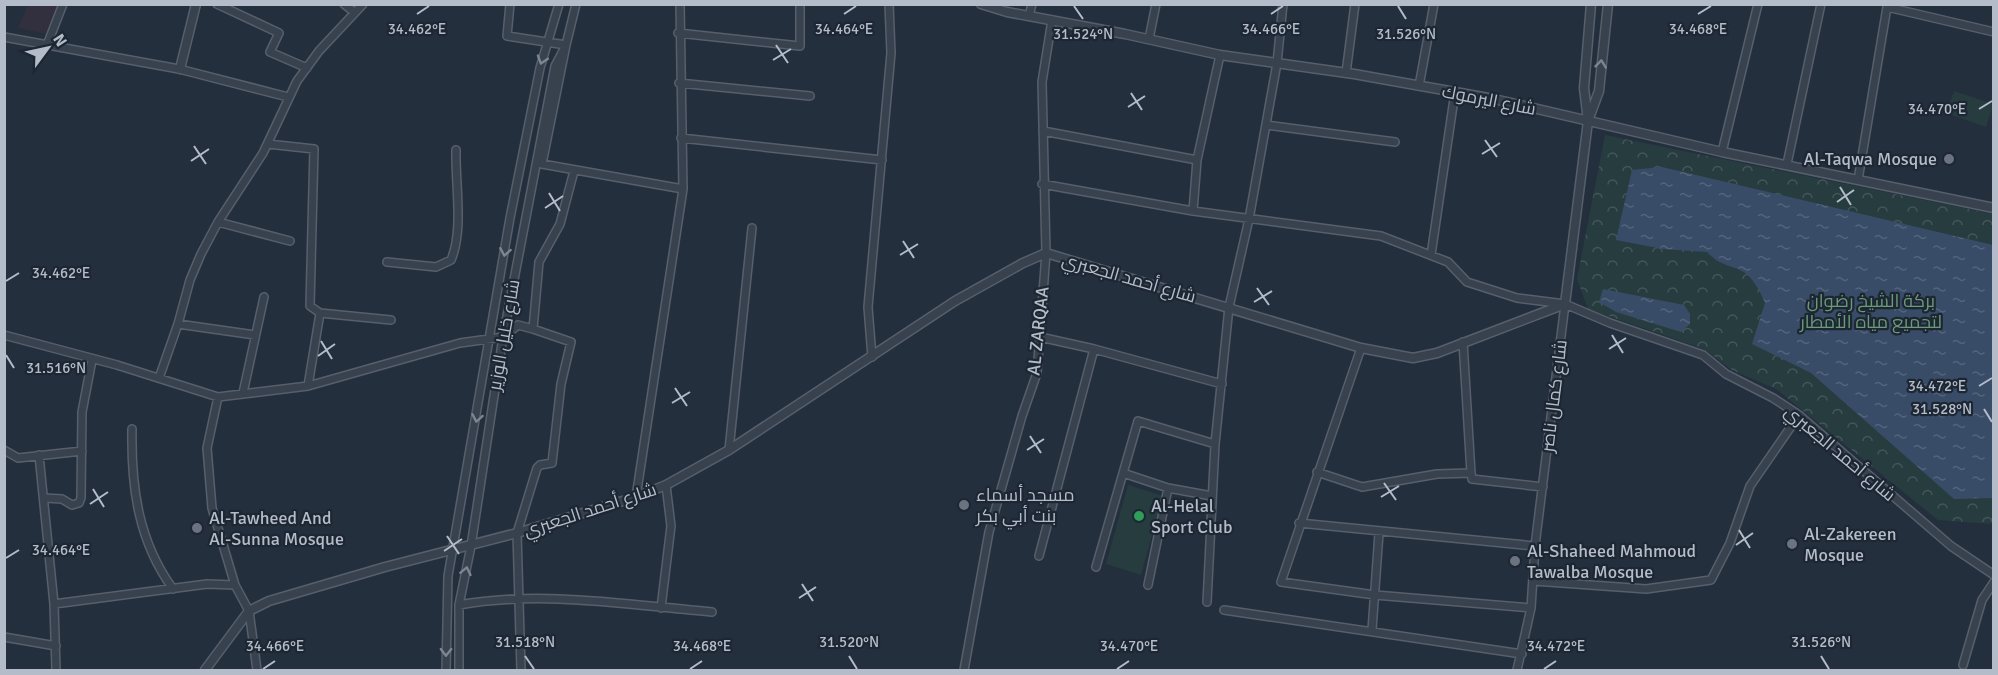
<svg xmlns="http://www.w3.org/2000/svg" width="1998" height="675" viewBox="0 0 1998 675" font-family="Signika,Cairo,sans-serif">
<style>
.medical{fill:#32303f}
.grass{fill:#263c3f}
.park{fill:url(#park-crowns)}
.water{fill:url(#water-ripples)}
.lines{fill:none;stroke-linecap:round;stroke-linejoin:round}
.minor-casing{stroke:#565f6c;stroke-width:10}
.tertiary-casing{stroke:#565f6c;stroke-width:11}
.minor{stroke:#38414e;stroke-width:7}
.tertiary{stroke:#38414e;stroke-width:8}
.oneway{stroke:#7c8592}
.ticks{fill:none;stroke:#b4bcc9;stroke-width:2}
.worship-dot{fill:#6b7280;stroke:#1d2633;stroke-width:2}
.leisure-dot{fill:#2e9e5b;stroke:#1d2633;stroke-width:2}
.labels{text-anchor:middle;stroke-width:4.5;stroke-linejoin:round;paint-order:stroke}
.street-label{font-size:18px;fill:#b4bcc9;stroke:#1d2633}
.poi-label{font-size:18px;fill:#b4bcc9;stroke:#1d2633;text-anchor:start}
.park-label{font-size:18px;fill:#6b9a76;stroke:#1d2633}
.ticks-label{font-size:15px;text-anchor:middle;fill:#b4bcc9;stroke:#1d2633;stroke-width:4.5;stroke-linejoin:round;paint-order:stroke}
</style>
<defs>
<pattern id="park-crowns" width="20" height="18" patternUnits="userSpaceOnUse" patternTransform="scale(1.5)"><rect width="20" height="18" fill="#263c3f"/><path d="M2 6a3 3 0 1 1 6 0M12 15a3 3 0 1 1 6 0" fill="none" stroke="#435659"/></pattern>
<pattern id="water-ripples" width="26" height="14" patternUnits="userSpaceOnUse" patternTransform="scale(1.5)"><rect width="26" height="14" fill="#394c67"/><path d="M2 4q2-2 4 0t4 0M15 11q2-2 4 0t4 0" fill="none" stroke="#53647b"/></pattern>
</defs>
<rect width="100%" height="100%" fill="#242f3e"/>
<path class="medical" d="M 28,5 L 59,5 L 47,34 L 18,28 Z"/>
<path class="grass" d="M 1954,91 L 1993,104 L 1986,127 L 1946,113 Z
M 1128,485 L 1163,496 L 1141,575 L 1106,564 Z"/>
<path class="park" d="M 1605,135 L 1993,214 L 1993,524 L 1938,520 L 1776,389 L 1732,370 L 1704,349 L 1588,309 L 1577,279 Z"/>
<path class="water" d="M 1662,167 L 1993,245 L 1993,498 L 1954,499 L 1811,373 L 1752,344 L 1765,303 C 1760,291 1752,275 1740,270 C 1724,263 1720,265 1707,252 L 1663,249 L 1616,240 L 1632,170 Z
M 1603,289 L 1684,305 L 1690,314 L 1690,324 L 1681,332 L 1616,312 L 1599,302 Z"/>
<g class="lines">
<g class="minor-casing">
<path id="minor" d="M 217,4 L 279,33 L 270,52 L 307,68
M 344,4 L 354,12
M 510,4 L 507,36 L 566,45 L 542,164 L 683,189
M 1029,16 L 1032,4
M 678,33 L 800,46 L 800,4
M 4,37 L 179,69 L 288,97
M 1149,39 L 1156,4
M 47,45 L 63,4
M 1346,73 L 1355,4
M 679,83 L 810,96
M 1419,86 L 1434,4
M 1266,125 L 1395,142
M 1043,131 L 1197,160
M 681,138 L 882,160
M 268,144 L 314,149 L 310,306 L 320,313 L 391,320
M 1722,152 L 1758,4
M 1787,164 L 1821,4
M 1858,180 L 1887,7 L 1994,32
M 1042,184 L 1193,211 L 1381,236 L 1448,262 L 1467,282 L 1517,298 L 1565,304 L 1610,323 L 1703,355 L 1726,374 L 1773,398 L 1799,415 L 1951,546 L 1994,575
M 1193,211 L 1197,160 L 1220,55
M 218,222 L 290,241
M 1431,255 L 1455,92
M 387,262 L 436,267 L 451,260 C 464,230 455,183 456,150
M 178,324 L 190,280 L 201,254 L 218,222 L 263,153 L 297,81 L 319,51 L 363,4
M 4,335 L 117,365 L 218,397 L 308,386 L 320,313
M 1040,337 L 1094,349 L 1222,384
M 1463,342 L 1471,473
M 1361,348 L 1281,582 L 1375,595 L 1531,608
M 872,357 L 868,307 L 891,53 L 889,4
M 159,378 L 178,324 L 255,335
M 308,386 L 460,343 L 503,337 L 518,325 L 533,329
M 243,393 L 264,297
M 218,397 L 207,448 L 212,508 L 235,585 L 249,611 L 257,670
M 132,429 C 131,487 138,541 173,589
M 4,450 L 18,458 L 82,451
M 729,450 L 752,228
M 39,455 L 54,604 L 56,670
M 1317,472 L 1362,487 L 1437,474 L 1471,473 L 1472,479 L 1543,487
M 1123,473 L 1168,488 L 1212,496
M 636,497 L 683,189 L 680,4
M 45,498 L 62,499 L 72,505 L 79,503 L 81,498 L 82,412 L 92,360
M 1299,523 L 1535,546
M 1039,556 L 1094,349
M 1096,567 L 1138,421 L 1215,444
M 1534,581 L 1646,589 L 1711,580 L 1730,543 L 1750,486 L 1799,415
M 1148,585 L 1168,488
M 1207,602 L 1215,444 L 1229,307 L 1249,219 L 1277,63 L 1283,4
M 54,604 L 207,584 L 235,585
M 459,605 C 541,590 629,605 712,612
M 661,608 L 671,526 L 666,485
M 1224,610 L 1522,654
M 1372,630 L 1379,533
M 4,637 L 56,646
M 1963,665 L 1982,600 L 1994,582
M 446,670 L 448,576 L 510,218 L 540,68 L 559,4
M 459,670 L 459,605 L 471,546 L 503,337 L 555,66 L 566,45 L 576,4
M 521,670 L 517,533 L 537,468 L 540,465 L 552,463 L 561,384 L 571,342 L 533,329 L 539,262 L 560,224 L 574,171
M 964,670 L 989,532 L 1022,416 L 1037,373 L 1046,253 L 1042,82 L 1052,20
M 1517,670 L 1531,608 L 1535,546 L 1565,304"/>
</g>
<g class="tertiary-casing">
<path id="tertiary" d="M 981,4 L 1007,12 L 1125,34 L 1220,55 L 1354,74 L 1494,99 L 1722,152 L 1994,208
M 180,69 L 196,4
M 1589,118 L 1599,91 L 1608,4
M 205,670 L 249,611 L 269,601 L 385,567 L 517,533 L 636,497 L 666,485 L 729,450 L 955,301 L 1023,263 L 1046,253 L 1361,348 L 1413,358 L 1437,353 L 1565,304 L 1588,121 L 1584,88 L 1591,4"/>
</g>
<use href="#minor" class="minor"/>
<use href="#tertiary" class="tertiary"/>
</g>
<defs><path id="oneway-chevron" d="M-2-3.5L2.5 0L-2 3.5" fill="none" stroke-width="1.6" stroke-linecap="round" stroke-linejoin="round" transform="scale(1.5)"/></defs>
<g class="oneway">
<use href="#oneway-chevron" transform="translate(542 60) rotate(108)"/>
<use href="#oneway-chevron" transform="translate(1601 64) rotate(-84)"/>
<use href="#oneway-chevron" transform="translate(505 252) rotate(100)"/>
<use href="#oneway-chevron" transform="translate(477 418) rotate(100)"/>
<use href="#oneway-chevron" transform="translate(466 571) rotate(-78)"/>
<use href="#oneway-chevron" transform="translate(446 652) rotate(91)"/>
</g>
<path class="ticks" d="M 1074,6 L 1083,19M 1398,6 L 1406,19M 417,14 L 429,6M 844,14 L 856,6M 1271,14 L 1283,6M 1698,14 L 1711,6M 776,45 L 788,63M 773,60 L 791,49M 1131,93 L 1142,110M 1128,107 L 1145,96M 1979,109 L 1992,101M 1485,140 L 1497,157M 194,146 L 206,164M 1482,154 L 1500,143M 191,161 L 209,149M 1840,187 L 1851,205M 549,193 L 560,211M 1837,202 L 1854,190M 545,208 L 563,196M 903,241 L 914,258M 900,255 L 918,244M 6,281 L 19,273M 1257,288 L 1269,305M 1254,302 L 1272,291M 1612,335 L 1623,353M 321,341 L 332,359M 1609,349 L 1626,338M 6,355 L 14,368M 318,356 L 335,344M 1979,386 L 1992,378M 675,388 L 687,406M 672,403 L 690,392M 1984,409 L 1992,422M 1030,436 L 1041,453M 1027,450 L 1044,439M 1384,483 L 1396,500M 93,489 L 104,507M 1381,497 L 1399,486M 90,504 L 108,492M 1739,530 L 1750,548M 447,536 L 459,554M 1736,545 L 1753,533M 444,551 L 462,539M 6,558 L 19,550M 802,584 L 813,601M 799,598 L 816,587M 525,656 L 534,669M 849,656 L 857,669M 1821,656 L 1829,669M 263,669 L 275,661M 690,669 L 702,661M 1117,669 L 1129,661M 1544,669 L 1556,661"/>
<g class="worship-dot">
<circle cx="1949" cy="159" r="6"/>
<circle cx="964" cy="505" r="6"/>
<circle cx="197" cy="528" r="6"/>
<circle cx="1792" cy="544" r="6"/>
<circle cx="1515" cy="561" r="6"/>
</g>
<circle class="leisure-dot" cx="1139" cy="516" r="6"/>
<g class="labels">
<g class="street-label">
<text transform="translate(1489 100) rotate(11)" y="6">شارع اليرموك</text>
<text transform="translate(1129 278) rotate(16)" y="6">شارع أحمد الجعبري</text>
<text transform="translate(1038 331) rotate(-84)" y="6">AL ZARQAA</text>
<text transform="translate(504 335) rotate(-80)" y="6">شارع خليل الوزير</text>
<text transform="translate(1554 396) rotate(-83)" y="6">شارع كمال ناصر</text>
<text transform="translate(1840 453) rotate(40)" y="6">شارع أحمد الجعبري</text>
<text transform="translate(590 510) rotate(-18)" y="6">شارع أحمد الجعبري</text>
</g>
<g class="poi-label">
<text x="1937" y="165" text-anchor="end">Al-Taqwa Mosque</text>
<text x="976" y="501">مسجد أسماء<tspan x="976" dy="21">بنت أبي بكر</tspan></text>
<text x="1151" y="512">Al-Helal<tspan x="1151" dy="21">Sport Club</tspan></text>
<text x="209" y="524">Al-Tawheed And<tspan x="209" dy="21">Al-Sunna Mosque</tspan></text>
<text x="1804" y="540">Al-Zakereen<tspan x="1804" dy="21">Mosque</tspan></text>
<text x="1527" y="557">Al-Shaheed Mahmoud<tspan x="1527" dy="21">Tawalba Mosque</tspan></text>
</g>
<g class="park-label">
<text x="1871" y="307">بركة الشيخ رضوان<tspan x="1871" dy="21">لتجميع مياه الأمطار</tspan></text>
</g>
</g>
<g class="ticks-label">
<text x="417" y="34">34.462°E</text>
<text x="844" y="34">34.464°E</text>
<text x="1271" y="34">34.466°E</text>
<text x="1698" y="34">34.468°E</text>
<text x="1406" y="39">31.526°N</text>
<text x="1083" y="39">31.524°N</text>
<text x="1937" y="114">34.470°E</text>
<text x="61" y="278">34.462°E</text>
<text x="56" y="373">31.516°N</text>
<text x="1937" y="391">34.472°E</text>
<text x="1942" y="414">31.528°N</text>
<text x="61" y="555">34.464°E</text>
<text x="525" y="647">31.518°N</text>
<text x="849" y="647">31.520°N</text>
<text x="1821" y="647">31.526°N</text>
<text x="275" y="651">34.466°E</text>
<text x="702" y="651">34.468°E</text>
<text x="1129" y="651">34.470°E</text>
<text x="1556" y="651">34.472°E</text>
</g>
<rect width="1998" height="675" fill="none" stroke="#b4bcc9" stroke-width="12"/>
<g transform="translate(48 48) rotate(57)" stroke="#1d2633" stroke-width="4.5" paint-order="stroke">
<path d="M0-4.5L10 22L0 15L-10 22Z" fill="#b4bcc9"/>
<text y="-9" font-size="16" font-weight="bold" text-anchor="middle" fill="#b4bcc9">N</text>
</g>
</svg>
